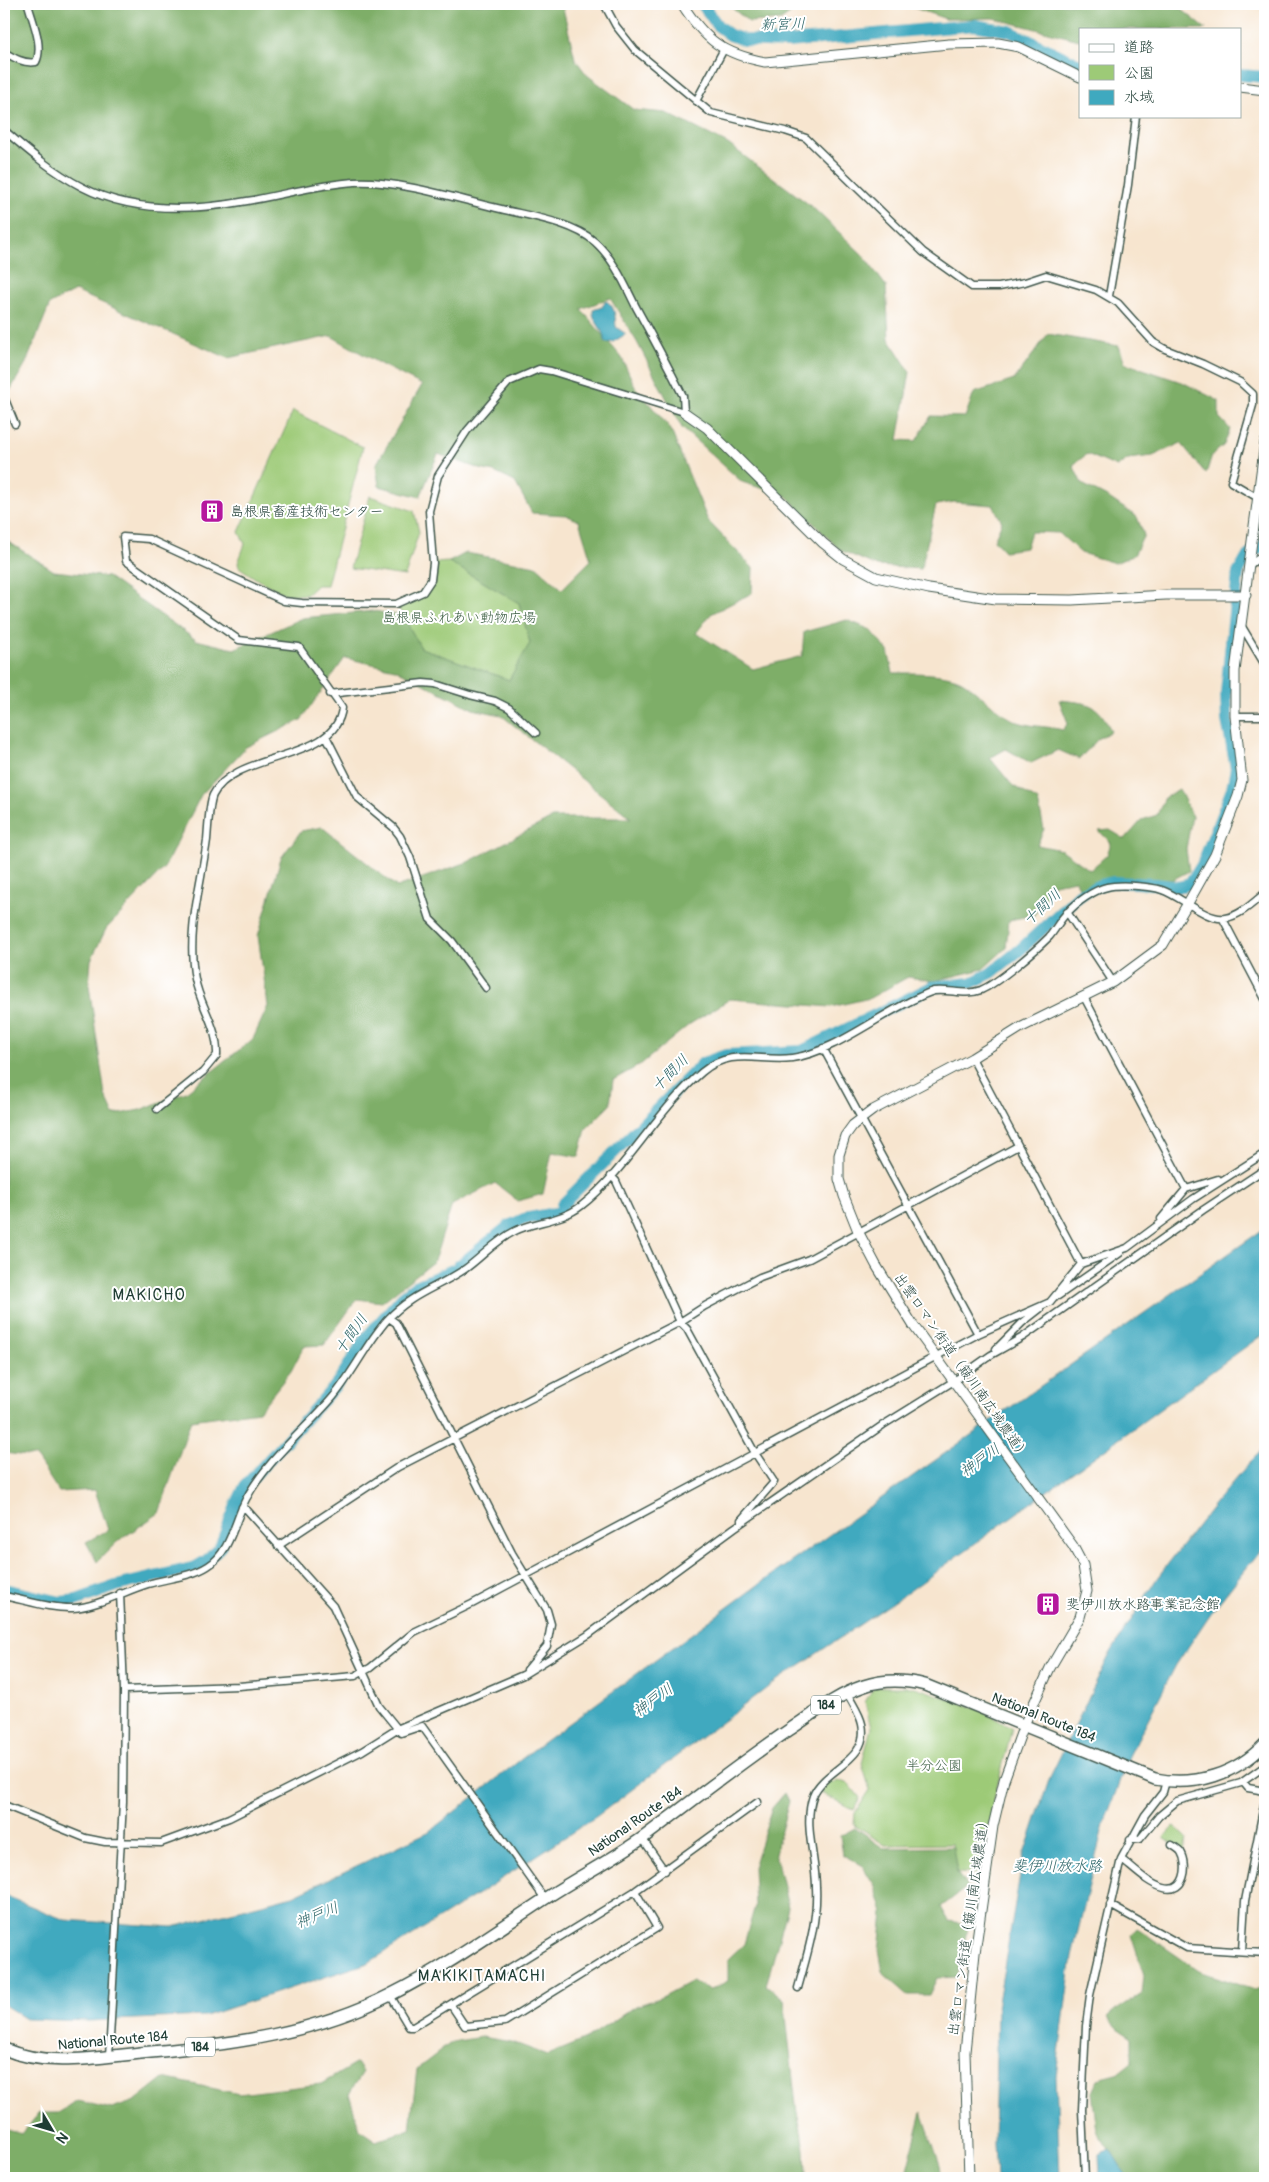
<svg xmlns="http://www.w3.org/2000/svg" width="1269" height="2182" viewBox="0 0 1269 2182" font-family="Pangolin,'Klee One',sans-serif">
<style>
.green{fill:#9dca77;stroke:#5e8456}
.forest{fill:#7eae68;stroke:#4e764e;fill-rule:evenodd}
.water{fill:#3fa9bf;stroke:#2f737a}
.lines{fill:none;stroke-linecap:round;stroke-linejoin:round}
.river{stroke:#3fa9bf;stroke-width:12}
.minor-casing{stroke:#3f564b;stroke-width:9}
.tertiary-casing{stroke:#3f564b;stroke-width:11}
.trunk-casing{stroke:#3f564b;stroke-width:14}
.minor{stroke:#fff;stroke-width:6}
.tertiary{stroke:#fff;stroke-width:9}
.trunk{stroke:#fff;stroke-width:11}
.labels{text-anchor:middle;stroke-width:4;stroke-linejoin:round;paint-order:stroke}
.shield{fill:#fff;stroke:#627771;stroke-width:1}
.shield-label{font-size:12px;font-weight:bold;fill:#1f3d34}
.poi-label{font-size:14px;fill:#1f3d34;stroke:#fff;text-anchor:start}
.park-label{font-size:14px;fill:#3e6045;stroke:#fff}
.street-label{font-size:14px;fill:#1f3d34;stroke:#fff}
.water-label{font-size:15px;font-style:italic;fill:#2a6365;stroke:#fff}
.quarter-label{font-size:16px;letter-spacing:1px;fill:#1f3d34;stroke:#fff}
</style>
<rect width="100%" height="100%" fill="#fff"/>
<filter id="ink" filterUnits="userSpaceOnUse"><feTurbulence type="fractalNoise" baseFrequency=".02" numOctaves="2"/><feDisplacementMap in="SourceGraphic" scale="10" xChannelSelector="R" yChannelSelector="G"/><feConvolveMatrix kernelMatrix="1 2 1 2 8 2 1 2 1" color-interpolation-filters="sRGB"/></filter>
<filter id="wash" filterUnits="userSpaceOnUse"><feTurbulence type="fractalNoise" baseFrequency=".0096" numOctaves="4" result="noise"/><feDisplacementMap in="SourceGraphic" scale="20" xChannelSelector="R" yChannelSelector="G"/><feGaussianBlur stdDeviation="1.12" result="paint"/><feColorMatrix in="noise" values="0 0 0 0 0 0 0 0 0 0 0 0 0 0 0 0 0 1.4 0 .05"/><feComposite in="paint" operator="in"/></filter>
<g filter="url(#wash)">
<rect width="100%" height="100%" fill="#f7e5cf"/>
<path class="green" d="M 293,411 L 363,447 L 327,585 L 317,585 L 306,595 L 285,594 L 258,580 L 239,567 L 238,563 L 245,544 L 239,532 Z
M 370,496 L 414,511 L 419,532 L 405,576 L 350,568 Z
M 449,562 L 519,603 L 530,643 L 509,680 L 421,648 L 396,604 C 422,592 430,593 433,563 Z
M 874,1687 L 915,1687 L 978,1709 L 1012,1728 L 993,1803 L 981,1874 L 957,1873 L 952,1844 L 885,1845 L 854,1825 L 855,1813 L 870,1790 L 862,1764 L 871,1728 L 865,1702 Z
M 837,1780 L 849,1784 L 860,1798 L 854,1810 L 820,1792 L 830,1781 L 833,1783 Z
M 1174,1826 L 1187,1838 L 1184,1851 L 1164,1837 Z"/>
<path class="forest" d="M 4,4 L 562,4 L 575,59 L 587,75 L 634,110 L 666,113 L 728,144 L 811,206 L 862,254 L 886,286 L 889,339 L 910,372 L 898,440 L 916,441 L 931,416 L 965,417 L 974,393 L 1014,380 L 1048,334 L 1119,346 L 1125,363 L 1184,383 L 1219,401 L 1219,417 L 1230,429 L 1224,445 L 1212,455 L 1206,474 L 1181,443 L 1153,456 L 1128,459 L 1117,467 L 1087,454 L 1073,465 L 1082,484 L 1109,498 L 1137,517 L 1144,535 L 1134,555 L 1115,563 L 1081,553 L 1059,533 L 1031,532 L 1026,548 L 1004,551 L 994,540 L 1002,522 L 993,505 L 954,502 L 936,505 L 921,569 L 877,566 L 840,550 L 786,496 L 742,482 L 682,428 L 637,342 L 610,298 L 581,309 L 622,358 L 635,387 L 670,428 L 708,521 L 753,568 L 752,593 L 711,614 L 696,633 L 753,669 L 802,656 L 804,632 L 847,620 L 871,630 L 888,651 L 893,673 C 911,673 950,672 965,683 C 980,693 1003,718 1021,723 C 1034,727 1049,726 1063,730 L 1068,723 L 1059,700 C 1088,703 1098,702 1111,731 L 1098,739 L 1079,759 L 1058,750 L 1031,763 L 1006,749 L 990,758 L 1012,785 L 1038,801 L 1044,829 L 1037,845 L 1062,850 L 1090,870 L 1107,855 L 1111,843 L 1099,831 L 1110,830 L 1125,839 L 1142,820 L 1157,815 L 1165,797 L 1179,789 L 1192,816 L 1186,849 L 1189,871 L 1172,880 L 1108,879 L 1081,890 L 1075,880 L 1054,884 L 1034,915 L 1009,920 L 1006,948 L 983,969 L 934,981 L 908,977 L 870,998 L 831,1007 L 730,999 L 690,1024 L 640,1065 L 613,1080 L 610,1105 L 586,1129 L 579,1157 L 552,1152 L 543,1194 L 518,1201 L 495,1183 L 452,1205 L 434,1261 L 382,1302 L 357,1299 L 324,1345 L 304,1346 L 291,1371 L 259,1411 L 191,1420 L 159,1513 L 117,1542 L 97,1562 L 86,1542 L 108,1530 L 95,1490 L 59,1492 L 36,1457 L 4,1453 L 4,539 L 54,571 L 108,577 L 196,640 L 234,649 L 302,618 L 374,611 L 403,616 L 421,648 L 509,680 L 530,643 L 519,603 L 449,562 L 466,553 L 536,566 L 562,589 L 591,560 L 579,521 L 566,515 L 532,513 L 515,482 L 494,472 L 480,469 L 438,454 L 420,497 L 379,486 L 376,465 L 422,385 L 382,365 L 331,336 L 228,358 L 75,291 L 50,304 L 26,363 L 4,401 ZM 345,658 L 395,669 L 473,709 L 501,715 L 631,818 L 552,818 L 468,862 L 397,887 L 322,827 L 301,831 L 281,858 L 258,936 L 268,1006 L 253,1039 L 186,1092 L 140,1110 L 114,1115 L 105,1095 L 89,986 L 91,960 L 106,929 L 164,868 L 201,795 L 246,747 L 301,720 Z
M 727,4 L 804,4 L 781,20 L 749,22 Z
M 903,4 L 1175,4 L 1206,29 L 1080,29 L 1080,40 L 1079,40 L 993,18 L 946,19 Z
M 785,1793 L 789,1801 L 775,1853 L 788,1907 L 766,1985 L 784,1999 L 797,2113 L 805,2148 L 806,2178 L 4,2178 L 4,2129 L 22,2134 L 39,2113 L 58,2113 L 78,2101 L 112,2109 L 135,2101 L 164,2078 L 239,2094 L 321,2084 L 357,2063 L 363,2072 L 349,2094 L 360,2130 L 376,2141 L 410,2129 L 417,2069 L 452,2042 L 481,2037 L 512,2042 L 547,2055 L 586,2039 L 636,2006 L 662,1997 L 692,1981 L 710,1990 L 728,1981 L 728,1959 L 744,1944 L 755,1906 L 753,1867 L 772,1808 Z
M 855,1828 L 883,1848 L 953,1847 L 957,1873 L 967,1887 L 941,1907 L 949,1921 L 968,1924 L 958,1977 L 937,1978 L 929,1995 L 908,1995 L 883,1973 L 879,1950 L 883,1913 L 875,1886 L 862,1865 L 843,1855 L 840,1836 Z
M 1137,1928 L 1199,1971 L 1255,1990 L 1265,1986 L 1265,2178 L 1128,2178 L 1097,2131 L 1092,2092 L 1098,2079 L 1117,2074 L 1132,2062 L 1132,2038 L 1117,2028 L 1108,2018 L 1123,2005 L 1142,1993 L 1144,1975 L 1131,1935 Z
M 922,2112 L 940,2165 L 942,2178 L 905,2178 Z"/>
<path class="water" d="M 606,301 C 616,306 615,318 616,327 L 626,334 L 613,342 L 605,343 C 604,327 592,322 593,310 L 602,307 Z
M 1265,1228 L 1265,1333 L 904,1595 L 779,1679 L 597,1816 L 483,1891 L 368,1963 L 205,2016 L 89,2021 L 26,2019 L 4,2005 L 4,1895 L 65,1920 L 173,1927 L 293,1896 L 430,1831 L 533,1750 L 758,1585 Z
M 1265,1447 L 1265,1545 L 1213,1610 L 1176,1665 L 1129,1756 L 1103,1827 L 1072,1956 L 1056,2076 L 1060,2178 L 996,2178 L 994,2145 L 997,2008 L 1023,1857 L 1050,1777 L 1110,1654 L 1157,1578 L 1215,1503 L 1249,1463 Z
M 1110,2149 L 1128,2178 L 1100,2178 L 1099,2154 Z"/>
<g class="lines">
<path class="river" d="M 702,4 L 718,26 L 730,35 L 744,40 L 788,42 L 974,25 L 1009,31 L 1080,65
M 1240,75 L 1265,77
M 4,1589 L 61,1602 L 77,1600 L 116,1586 L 196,1567 L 206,1561 L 220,1547 L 237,1503 L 245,1486 L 337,1384 L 365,1339 L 402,1297 L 416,1286 L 455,1269 L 509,1226 L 524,1219 L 561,1212 L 562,1205 L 703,1063 L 726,1055 L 802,1051 L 932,987 L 971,983 L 991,973 L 1021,949 L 1080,894 L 1100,885 L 1113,882 L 1156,884 L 1178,887 L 1190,884 L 1202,865 L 1232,789 L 1236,768 L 1227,720 L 1226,693 L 1238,573 L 1248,556 L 1265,543"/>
</g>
</g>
<g filter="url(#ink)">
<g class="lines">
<g class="minor-casing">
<path id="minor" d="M 604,4 L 616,26 L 635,50 L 711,113 L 785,131 L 806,138 L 923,252 L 972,287 L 999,287 L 1025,282 L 1046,275 L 1096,290 L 1118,303 L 1153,342 L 1165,349 L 1203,364 L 1240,382 L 1253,394 L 1253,405 L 1231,482 L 1265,502
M 4,52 C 14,58 24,64 36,62 C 44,46 32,20 28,4
M 696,101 L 724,49
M 4,130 C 28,151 53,172 82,187 C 132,213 193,211 247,201 C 283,195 319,184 355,182 C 397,180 458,199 501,209 C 529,216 573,222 595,242 C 614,259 625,285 636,307 C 652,336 668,366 683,396 L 684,412 L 551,371 L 539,369 L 509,382 L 467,431 L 438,476 L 429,511 L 433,563 L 431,580 L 423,592 L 396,604 L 302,603 L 284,601 L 149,539 L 123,537 L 126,561 L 239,640 L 299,647 L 342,708 C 336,763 235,750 213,795 C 209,803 208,829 207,840 C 201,885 186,933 195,979 C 200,1006 218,1026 217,1055 L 203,1072 L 157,1109
M 1109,296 L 1128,185 L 1136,116
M 4,397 L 15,424
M 1250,565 L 1265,553
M 1241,625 L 1265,665
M 330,694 L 423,683 L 435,684 L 470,695 L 495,701 L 509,708 L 536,733
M 1235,716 L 1265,716
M 326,736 L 357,797 L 393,827 L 400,836 L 410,857 L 430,919 L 452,941 L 486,988
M 1067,912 L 1113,982
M 1223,919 L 1265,999
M 1084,997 L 1186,1189 L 1161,1219
M 823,1048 L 978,1334
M 972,1058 L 1081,1264
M 611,1176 L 616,1181 L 680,1322 L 687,1329 L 755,1453 L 774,1482 L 741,1520
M 1186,1189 L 1218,1179
M 1058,1296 L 1120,1253
M 389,1318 L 396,1323 L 512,1553 L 547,1610 L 551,1624 L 547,1646 L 527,1670
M 996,1349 L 1022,1323 L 1040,1309
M 242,1507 L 247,1510 L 333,1606 L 379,1706 L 401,1733 L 422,1726 L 545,1899
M 278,1546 L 398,1467 L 680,1322 L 705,1306 L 760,1277 L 809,1259 L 1018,1146
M 4,1596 C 25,1600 51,1609 73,1608 C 96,1607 125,1591 148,1584 C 167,1578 191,1577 208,1566 C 230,1553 235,1520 246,1499 C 266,1461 305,1430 333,1397 C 353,1373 366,1344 387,1320 C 412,1293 437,1288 465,1269 C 482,1257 496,1240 515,1231 C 536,1221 562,1221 581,1206 C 627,1170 656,1111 702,1072 C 731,1047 759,1062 792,1058 C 833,1053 881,1013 919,997 C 924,995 929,992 934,991 C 950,989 965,996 981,990 C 998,983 1035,951 1049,937 C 1056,929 1060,919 1068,912 C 1077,902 1094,890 1107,887 C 1119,884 1151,886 1162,890 C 1180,896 1207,921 1225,918 C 1240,916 1254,902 1265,893
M 124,1690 L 239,1686 L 355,1676 L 370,1668 L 414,1632 L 472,1604 L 978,1334 L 1050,1302 L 1081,1264 L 1127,1248 L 1193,1199 L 1265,1153
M 1243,1782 L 1248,1788 L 1265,1791
M 4,1805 L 85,1838 L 105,1842 L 161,1843 L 229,1818 L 362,1751 L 397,1729 L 523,1675 L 588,1635 L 734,1528 L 883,1425 L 954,1381 L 991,1355 L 1023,1337 L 1203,1210 L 1265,1169
M 642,1838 L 665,1871
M 1130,1840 L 1140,1839 L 1159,1816 L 1177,1801 L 1241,1783 L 1265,1766
M 1121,1859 C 1134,1869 1148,1884 1164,1888 C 1185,1894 1189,1865 1181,1852 C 1179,1849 1175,1847 1172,1845
M 1110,1905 L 1187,1948 L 1265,1953
M 1242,1951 L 1245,1901 L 1265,1800
M 798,1988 C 807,1955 818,1921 816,1887 C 816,1858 803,1825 813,1796 C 824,1768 870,1761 862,1724 C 860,1714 852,1703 847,1693
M 390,1995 L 409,2027 L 413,2027 L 635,1891 L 758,1802
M 451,2005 L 465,2026 L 505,2022 L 657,1928 L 635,1891
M 109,2056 L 123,1802 L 124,1690 L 120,1593
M 1085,2178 L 1082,2110 L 1086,2026 L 1090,1995 L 1121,1859 L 1145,1815 L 1163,1792 L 1166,1781"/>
</g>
<g class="tertiary-casing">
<path id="tertiary" d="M 682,4 C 705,40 723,54 765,62 L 949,44 L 998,43 L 1019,47 L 1080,77
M 1240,87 L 1265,90
M 684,412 L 707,428 L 823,543 L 843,559 L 876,577 L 929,589 L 996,599 L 1072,600 L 1166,595 L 1246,595
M 969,2178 L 965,2052 L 975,1953 L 993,1826 L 1004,1780 L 1024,1725 L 1050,1668 L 1080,1617 L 1087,1591 L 1083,1565 L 1073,1546 L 913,1325 L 876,1265 L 858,1231 L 844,1196 L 839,1179 L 839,1155 L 845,1136 L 853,1125 L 873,1110 L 972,1058 L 1020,1028 L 1113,982 L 1163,945 L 1188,903 L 1215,855 L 1238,796 L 1242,780 L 1235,716 L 1235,671 L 1265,442"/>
</g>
<g class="trunk-casing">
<path id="trunk" d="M 4,2049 C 50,2069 103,2056 151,2052 C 233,2044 316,2033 390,1995 C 444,1968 493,1933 543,1900 C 576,1878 612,1860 644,1837 C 692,1801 739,1764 789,1730 C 813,1714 837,1695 864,1686 C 885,1679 905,1680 925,1685 L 1155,1779 C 1196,1787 1236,1774 1265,1744"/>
</g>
<use href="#minor" class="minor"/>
<use href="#tertiary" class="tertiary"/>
<use href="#trunk" class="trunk"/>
</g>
</g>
<defs>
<g id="building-square" transform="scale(1.25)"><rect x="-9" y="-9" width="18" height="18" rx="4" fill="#b5179e" stroke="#fff"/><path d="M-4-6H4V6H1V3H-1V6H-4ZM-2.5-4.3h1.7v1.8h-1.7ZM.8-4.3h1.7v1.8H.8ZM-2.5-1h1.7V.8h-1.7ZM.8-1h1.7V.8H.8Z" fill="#fff"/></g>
</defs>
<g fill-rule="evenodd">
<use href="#building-square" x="212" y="511"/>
<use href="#building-square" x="1048" y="1604"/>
</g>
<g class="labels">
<g class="shield">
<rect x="811" y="1695.5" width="30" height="19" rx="4"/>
<rect x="185" y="2037.5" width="30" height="19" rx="4"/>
</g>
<g class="shield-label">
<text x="826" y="1709">184</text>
<text x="200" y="2051">184</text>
</g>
<g class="poi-label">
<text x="230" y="516">島根県畜産技術センター</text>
<text x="1066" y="1609">斐伊川放水路事業記念館</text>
</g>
<g class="park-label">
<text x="459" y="622">島根県ふれあい動物広場</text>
<text x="934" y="1770">半分公園</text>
</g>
<g class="street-label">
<text transform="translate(962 1366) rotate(55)" y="5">出雲ロマン街道（簸川南広域農道）</text>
<text transform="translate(1044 1717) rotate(22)" y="5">National Route 184</text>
<text transform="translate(635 1821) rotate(-35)" y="5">National Route 184</text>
<text transform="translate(968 1925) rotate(-82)" y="5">出雲ロマン街道（簸川南広域農道）</text>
<text transform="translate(113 2040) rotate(-5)" y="5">National Route 184</text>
</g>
<g class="water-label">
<text transform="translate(783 24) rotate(-1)" y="5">新宮川</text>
<text transform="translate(1042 907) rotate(-43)" y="5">十間川</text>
<text transform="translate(670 1073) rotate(-45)" y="5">十間川</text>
<text transform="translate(351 1334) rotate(-55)" y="5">十間川</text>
<text transform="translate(980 1460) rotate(-36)" y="5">神戸川</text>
<text transform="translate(653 1700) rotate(-36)" y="5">神戸川</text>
<text x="1057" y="1871">斐伊川放水路</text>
<text transform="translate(317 1915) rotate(-22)" y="5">神戸川</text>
</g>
<g class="quarter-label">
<text x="149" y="1300">MAKICHO</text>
<text x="482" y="1981">MAKIKITAMACHI</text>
</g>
</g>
<rect width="1269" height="2182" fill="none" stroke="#fff" stroke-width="20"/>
<rect x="1079" y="28" width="162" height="90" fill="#ffffff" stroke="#a5b1ae"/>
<rect x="1089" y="44" width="25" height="8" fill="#ffffff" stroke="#a5b1ae"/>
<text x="1124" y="52" font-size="15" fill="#1f3d34">道路</text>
<rect x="1089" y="65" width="25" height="15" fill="#9dca77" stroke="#a5b1ae"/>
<text x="1124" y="78" font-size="15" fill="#1f3d34">公園</text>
<rect x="1089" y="90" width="25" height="15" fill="#3fa9bf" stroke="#a5b1ae"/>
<text x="1124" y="102" font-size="15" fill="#1f3d34">水域</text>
<g transform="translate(52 2130) rotate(128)" stroke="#ffffff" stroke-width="4" paint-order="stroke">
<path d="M0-4L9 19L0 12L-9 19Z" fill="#1f3d34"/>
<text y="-8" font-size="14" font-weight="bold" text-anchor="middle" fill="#1f3d34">N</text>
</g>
</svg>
